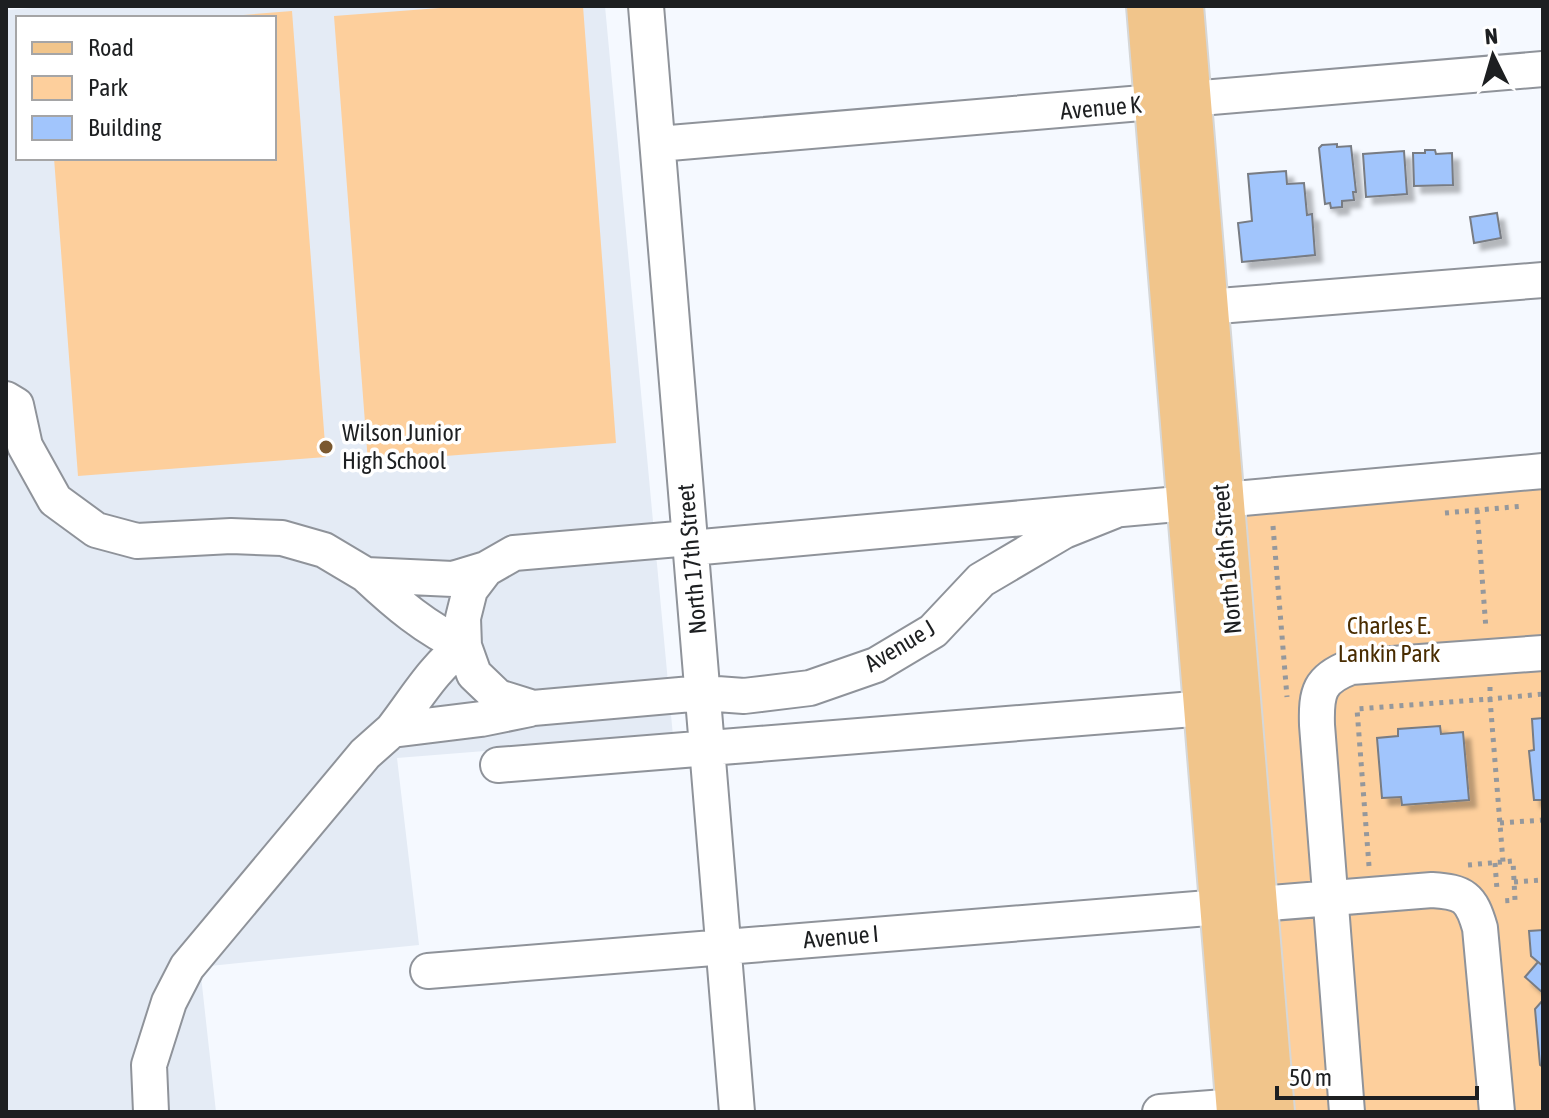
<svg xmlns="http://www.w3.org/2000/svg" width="1549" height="1118" viewBox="0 0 1549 1118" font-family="'Asap Condensed',sans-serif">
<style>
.built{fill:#e4ebf5;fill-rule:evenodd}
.green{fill:#fdcf9c}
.building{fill:#a1c5fc;stroke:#787c83;stroke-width:2;filter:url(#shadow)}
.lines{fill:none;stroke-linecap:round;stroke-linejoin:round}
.minor-casing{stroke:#8f939a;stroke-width:38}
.major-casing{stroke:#d6d7d7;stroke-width:46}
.path{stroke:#95989c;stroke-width:5;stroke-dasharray:4 6;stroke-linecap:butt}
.minor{stroke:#fff;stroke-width:34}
.major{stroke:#f1c58b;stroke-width:42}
.poi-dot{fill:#7a582f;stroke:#fff;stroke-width:3}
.labels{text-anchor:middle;stroke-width:7;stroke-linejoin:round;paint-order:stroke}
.street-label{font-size:24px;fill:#1d1f21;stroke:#fff}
.poi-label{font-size:24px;fill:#1d1f21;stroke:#fff;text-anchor:start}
.park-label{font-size:24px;fill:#492c00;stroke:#fff}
</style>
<defs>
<filter id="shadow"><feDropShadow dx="7" dy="7" stdDeviation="2" flood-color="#0004"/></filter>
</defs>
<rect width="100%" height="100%" fill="#f5f9ff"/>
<path class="built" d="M 59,6 L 605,6 L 673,736 L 397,758 L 419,945 L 200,967 L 216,1112 L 6,1112 L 6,10 ZM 18,18 L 274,18 L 274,158 L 18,158 Z"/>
<path class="green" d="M 466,6 L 583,6 L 616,443 L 368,462 L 334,16 Z
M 292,11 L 326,457 L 78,476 L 54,158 L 274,158 L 274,18 L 206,18 Z
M 1543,471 L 1543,1112 L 1278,1112 L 1222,502 Z"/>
<path class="building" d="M 1337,144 L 1337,147 L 1351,146 L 1356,192 L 1353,192 L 1354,200 L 1342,201 L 1342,207 L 1331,208 L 1330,203 L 1325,204 L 1324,195 L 1319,148 L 1322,145 Z
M 1425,150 L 1435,150 L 1436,154 L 1452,153 L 1453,185 L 1414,186 L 1413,153 L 1425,153 Z
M 1404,151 L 1407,194 L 1366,197 L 1363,154 Z
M 1286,171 L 1287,184 L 1304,183 L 1307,215 L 1312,214 L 1315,255 L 1242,262 L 1238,223 L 1252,221 L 1248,174 Z
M 1497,213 L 1501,238 L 1474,243 L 1470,217 Z
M 1543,718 L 1543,800 L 1534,800 L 1529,751 L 1534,750 L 1532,719 Z
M 1440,726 L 1441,734 L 1463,732 L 1469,800 L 1402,805 L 1401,797 L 1382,798 L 1377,738 L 1398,736 L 1398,729 Z
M 1543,930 L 1543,966 L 1531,956 L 1529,931 Z
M 1538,962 L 1543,966 L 1543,993 L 1525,977 Z
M 1543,1000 L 1543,1067 L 1540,1065 L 1535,1009 Z"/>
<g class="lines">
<g class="minor-casing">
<path id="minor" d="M 646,6 L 737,1112
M 658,144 L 1543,69
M 1181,309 L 1543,280
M 6,399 L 16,405 L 25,446 L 55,500 L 96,530 L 137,541 L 231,536 L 282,538 L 324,550 L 366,575
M 690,538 L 514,553 L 486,569 L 470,590 L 463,618 L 464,646 L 474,674 L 498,697 L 533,708 L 703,693 L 744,696 L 810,688 L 876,665 L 933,631 L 981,580 L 1064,531 L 1114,511
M 691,548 L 1543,471
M 464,646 C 435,665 414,702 392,730 L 481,719 L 530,709
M 464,646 C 426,629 396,603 366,575 L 453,579 L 486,569
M 498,765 L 1231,706
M 428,971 L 1432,890 C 1464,892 1471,897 1480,928 L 1497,1112
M 151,1112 L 149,1065 L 169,1002 L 187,967 L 365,754 L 392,730
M 1160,1112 L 1263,1104
M 1347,1112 L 1317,725 C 1316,692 1319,679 1351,667 L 1543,653"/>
</g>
<g class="major-casing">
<path id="major" d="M 1148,6 L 1238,1112
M 1182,6 L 1273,1112"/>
</g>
<path class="path" d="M 1477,510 L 1486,629
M 1445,513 L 1523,506
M 1273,526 L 1287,697
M 1490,687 L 1490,699 L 1543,694
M 1500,823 L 1543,820
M 1495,863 L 1497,890
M 1468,865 L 1513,861 L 1515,900 L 1501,901
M 1369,866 L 1357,709 L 1490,699 L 1503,862
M 1514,882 L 1543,880"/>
<use href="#minor" class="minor"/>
<use href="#major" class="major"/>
</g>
<circle class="poi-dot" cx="326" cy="447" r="8"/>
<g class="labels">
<g class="street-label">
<text transform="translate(1101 108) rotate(-5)" y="8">Avenue K</text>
<text transform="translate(692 559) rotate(-95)" y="8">North 17th Street</text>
<text transform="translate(1227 559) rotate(-95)" y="8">North 16th Street</text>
<text transform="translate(900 646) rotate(-31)" y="8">Avenue J</text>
<text transform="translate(841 937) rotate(-5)" y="8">Avenue I</text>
</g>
<g class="poi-label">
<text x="342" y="441">Wilson Junior<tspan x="342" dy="28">High School</tspan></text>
</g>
<g class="park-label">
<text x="1389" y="634">Charles E.<tspan x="1389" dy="28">Lankin Park</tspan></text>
</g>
</g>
<rect width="1549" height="1118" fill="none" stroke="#1d1f21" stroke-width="16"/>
<rect x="16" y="16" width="260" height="144" fill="#ffffff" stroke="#a5a5a6" stroke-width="2"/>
<rect x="32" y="42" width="40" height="12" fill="#f1c58b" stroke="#a5a5a6" stroke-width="2"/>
<text x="88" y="56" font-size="24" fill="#1d1f21">Road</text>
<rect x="32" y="76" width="40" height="24" fill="#fdcf9c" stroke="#a5a5a6" stroke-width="2"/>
<text x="88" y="96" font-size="24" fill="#1d1f21">Park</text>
<rect x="32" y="116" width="40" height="24" fill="#a1c5fc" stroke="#a5a5a6" stroke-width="2"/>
<text x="88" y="136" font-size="24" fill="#1d1f21">Building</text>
<g transform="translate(1493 56) rotate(355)" stroke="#ffffff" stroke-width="6" paint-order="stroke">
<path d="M0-6L14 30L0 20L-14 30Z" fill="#1d1f21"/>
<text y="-12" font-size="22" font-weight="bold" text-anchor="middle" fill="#1d1f21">N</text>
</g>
<path d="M1277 1086v12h200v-12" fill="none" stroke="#1d1f21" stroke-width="4"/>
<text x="1289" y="1086" font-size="24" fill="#1d1f21" stroke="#ffffff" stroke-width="6" paint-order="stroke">50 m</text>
</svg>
